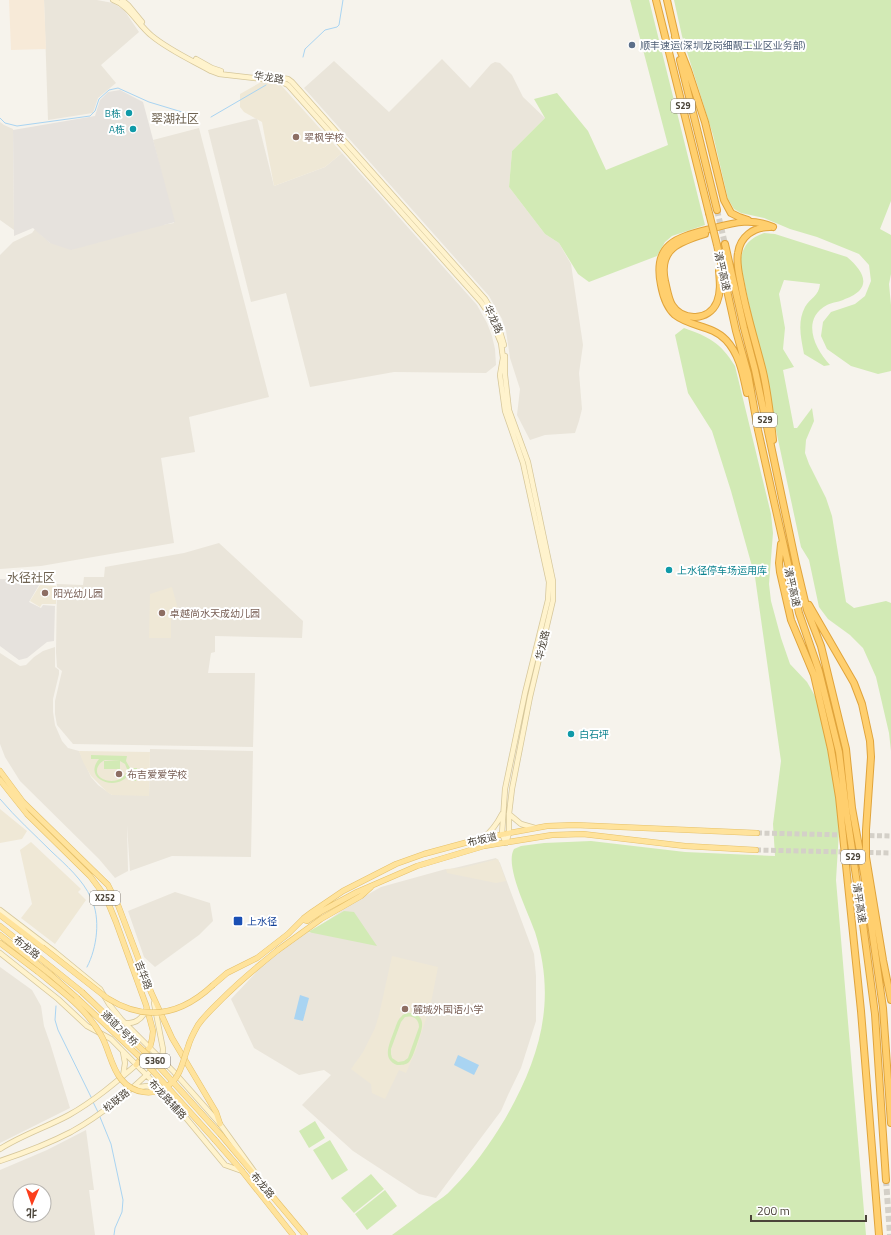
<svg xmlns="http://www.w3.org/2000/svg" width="891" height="1235" viewBox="0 0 891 1235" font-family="'Titillium Web','Noto Sans SC',sans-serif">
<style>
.residential{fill:#eae5da;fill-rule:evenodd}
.commercial{fill:#f7ead8}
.industrial{fill:#e6e2dd}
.education{fill:#efe8d6}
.green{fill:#d2eab5;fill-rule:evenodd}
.water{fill:#a9d4f2}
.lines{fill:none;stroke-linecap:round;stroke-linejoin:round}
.stream{stroke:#a9d4f2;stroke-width:1}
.primary-tunnel{stroke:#d4d0c8;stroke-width:5;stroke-dasharray:5 2.5;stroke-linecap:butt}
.highway-tunnel{stroke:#d4d0c8;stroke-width:6;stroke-dasharray:6 3;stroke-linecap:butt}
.secondary-casing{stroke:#d6c79b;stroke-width:6}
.primary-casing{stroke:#e6c16a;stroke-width:6}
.highway-casing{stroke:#e0a43c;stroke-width:8}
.secondary{stroke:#fff3cd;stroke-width:4.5}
.primary{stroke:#ffe39c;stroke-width:5}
.highway{stroke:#ffcf6e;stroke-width:6}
.primary-bridge-casing{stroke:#e6c16a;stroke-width:6;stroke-linecap:butt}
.highway-bridge-casing{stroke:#e0a43c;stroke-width:8;stroke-linecap:butt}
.primary-bridge{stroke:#ffe39c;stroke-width:5}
.highway-bridge{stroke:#ffcf6e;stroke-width:6}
.service-dot{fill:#5c6f8a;stroke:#fff;stroke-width:1.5}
.culture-dot{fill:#0f9aa8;stroke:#fff;stroke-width:1.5}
.education-dot{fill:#8d6e63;stroke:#fff;stroke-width:1.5}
.transit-dot{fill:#1a4fb4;stroke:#fff;stroke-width:1.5}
.labels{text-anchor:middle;stroke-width:4;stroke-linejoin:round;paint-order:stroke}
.shield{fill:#fff;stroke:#817c74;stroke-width:1}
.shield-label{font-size:9px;font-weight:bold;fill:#4b4439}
.service-label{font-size:10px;fill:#4e5e75;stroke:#fff;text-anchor:start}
.street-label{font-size:10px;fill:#4b4439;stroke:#fff}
.culture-label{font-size:10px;fill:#0d838f;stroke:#fff;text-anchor:end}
.education-label{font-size:10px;fill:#785e54;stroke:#fff;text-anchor:start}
.transit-label{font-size:10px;fill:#164399;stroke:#fff;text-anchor:start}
.quarter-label{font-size:12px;fill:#6e6250;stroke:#fff}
</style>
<rect width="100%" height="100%" fill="#f6f3ec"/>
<path class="residential" d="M 44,0 L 97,0 L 113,3 L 124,10 L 139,32 L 101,65 L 116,83 L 98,98 L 93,113 L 48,120 Z
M 442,59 L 470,88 L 491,64 L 495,62 L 500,63 L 512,75 L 523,97 L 545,118 L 512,151 L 509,187 L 545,234 L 559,243 L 571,264 L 583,345 L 579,373 L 582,409 L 579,421 L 575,433 L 545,435 L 530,440 L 517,415 L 520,389 L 510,358 L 506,331 L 502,319 L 489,296 L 304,88 L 334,61 L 389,112 Z
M 257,118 L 274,186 L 325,167 L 342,153 L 477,305 L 487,323 L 492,336 L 495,349 L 496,365 L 486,373 L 394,372 L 310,387 L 286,293 L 251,302 L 208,130 Z
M 0,122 L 4,125 L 13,129 L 14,230 L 0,220 Z
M 199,128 L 269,397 L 189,417 L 195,452 L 161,458 L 174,543 L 41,566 L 0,569 L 0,255 L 13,242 L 32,233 L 35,229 L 50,243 L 174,223 L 153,140 Z
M 219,543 L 303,621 L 302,638 L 215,636 L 215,652 L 211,653 L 208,673 L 255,673 L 253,747 L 73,744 L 57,725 L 55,714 L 55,701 L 62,671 L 57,667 L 56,652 L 57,584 L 83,585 L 84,577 L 104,577 L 105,567 L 184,553 Z
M 55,647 L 55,667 L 59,670 L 59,674 L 53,699 L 53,712 L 55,725 L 62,741 L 68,748 L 79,751 L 91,777 L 98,785 L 112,795 L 149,795 L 150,749 L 253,751 L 251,857 L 172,856 L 130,871 L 127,825 L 128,871 L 115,878 L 99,859 L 20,781 L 5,757 L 0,744 L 0,653 L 20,666 L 26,665 L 34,657 L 43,651 Z
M 496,858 L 500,863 L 534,954 L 536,976 L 536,1021 L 521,1068 L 508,1095 L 501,1111 L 436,1198 L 419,1194 L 353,1151 L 302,1105 L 331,1075 L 324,1070 L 299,1075 L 254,1048 L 231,999 L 264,964 L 308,932 L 310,933 L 351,904 L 381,887 L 446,869 L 446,870 Z
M 175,892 L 210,903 L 213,921 L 199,935 L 155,967 L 144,957 L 128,911 Z
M 0,967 L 32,990 L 41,1006 L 44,1026 L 50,1043 L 70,1108 L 0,1143 Z
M 86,1130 L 94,1190 L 89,1190 L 95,1235 L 0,1235 L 0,1170 L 47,1150 ZM 20,1191 L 44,1191 L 44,1215 L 20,1215 Z"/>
<path class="commercial" d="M 9,0 L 44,0 L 46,49 L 11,50 Z"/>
<path class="industrial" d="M 120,90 L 143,102 L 175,222 L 71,250 L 50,243 L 33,228 L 14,236 L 13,130 L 95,116 L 100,100 L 108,92 Z
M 0,579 L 8,579 L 39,585 L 29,602 L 41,608 L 43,605 L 55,606 L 54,641 L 47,642 L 27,658 L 19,660 L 0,646 Z"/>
<path class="education" d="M 263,81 L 280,84 L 342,153 L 325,167 L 274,186 L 262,122 L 244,112 L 240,107 L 240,94 Z
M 40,585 L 56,586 L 56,604 L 42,604 L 40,607 L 30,601 Z
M 172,587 L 178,609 L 171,617 L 171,638 L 149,638 L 150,594 Z
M 79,751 L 150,752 L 149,796 L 112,795 L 107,792 L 91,776 L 83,762 Z
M 0,809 L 27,831 L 22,839 L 0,843 Z
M 31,842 L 81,889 L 78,892 L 86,900 L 55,944 L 21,918 L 32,904 L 20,850 Z
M 498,859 L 506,881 L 496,883 L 447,873 L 446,869 L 462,868 Z
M 392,956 L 438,967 L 431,1003 L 416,1050 L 406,1073 L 399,1070 L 385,1099 L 372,1093 L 371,1084 L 351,1069 L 363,1052 L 375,1028 L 379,1015 Z"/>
<path class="green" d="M 630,0 L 649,0 L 705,225 L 672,236 L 665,242 L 657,256 L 589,282 L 578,274 L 559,243 L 545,234 L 509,187 L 512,151 L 545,118 L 534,99 L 557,93 L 588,131 L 606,170 L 668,145 Z
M 674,0 L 891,0 L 891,201 L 880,229 L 891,235 L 891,274 L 889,284 L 891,305 L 891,371 L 878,374 L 851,366 L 827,349 L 821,336 L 823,322 L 831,312 L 855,304 L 865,296 L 871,281 L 869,265 L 859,254 L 817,237 L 790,229 L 764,218 L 741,213 L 734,209 L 728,199 L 713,135 L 682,36 Z
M 764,233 L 775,234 L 847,257 C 865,272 873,289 845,299 C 840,302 833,302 827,305 C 801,319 814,348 830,365 L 824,366 L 804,354 C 801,338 797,322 805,307 C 810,298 819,296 820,284 L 784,280 L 779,294 L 785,328 L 783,349 L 794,367 L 783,370 L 794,428 L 797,428 L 812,408 L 814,421 L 806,440 L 805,453 L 809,464 L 826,498 L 832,516 L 846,602 L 854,608 L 886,601 L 891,603 L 891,751 L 889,733 L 876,677 L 863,648 L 850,635 L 828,619 L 819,607 L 809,560 L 801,547 L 740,262 C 743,246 748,239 764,233 Z
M 684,328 C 709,337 720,342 735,366 L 771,514 L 773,533 L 769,584 L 771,601 L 781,638 L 790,664 L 807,682 L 815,696 L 820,712 L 837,798 L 839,831 L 836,880 L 866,1235 L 392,1235 C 406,1225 420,1214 433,1204 C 440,1199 447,1195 452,1189 C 473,1168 490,1144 505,1119 C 540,1058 557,1001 535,932 C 529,914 504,866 514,849 L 521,846 L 544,843 L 591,841 L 685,852 L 775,856 L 773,824 L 781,761 L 755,577 L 731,491 L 712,431 L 688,393 L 675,335 Z
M 91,755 L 127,756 L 126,761 L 130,768 L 137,768 L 136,781 L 130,780 L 130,772 C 121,793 81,781 99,759 L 91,759 ZM 105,760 L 120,761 L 104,761 L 104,769 L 120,769 L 120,761 L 125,764 L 127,769 C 126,781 110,784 101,778 C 93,772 98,763 105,760 Z
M 344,911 L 354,912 L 377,946 L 308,932 Z
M 410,1013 C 429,1015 421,1032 417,1044 C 415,1049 413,1057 409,1062 C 406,1065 401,1065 397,1065 C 381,1059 390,1043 394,1031 C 396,1027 397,1020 401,1017 C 403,1014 406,1013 410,1013 ZM 405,1017 C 413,1015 419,1019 419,1027 L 408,1058 L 404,1061 L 398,1062 L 392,1058 L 391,1054 L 391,1049 L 401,1022 Z
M 315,1121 L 325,1138 L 309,1148 L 299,1131 Z
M 330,1140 L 348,1170 L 332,1180 L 313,1150 Z
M 371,1174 L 384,1189 L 354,1213 L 341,1198 Z
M 385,1190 L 397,1206 L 367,1230 L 355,1214 Z"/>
<path class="water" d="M 300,995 L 309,998 L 303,1021 L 294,1019 Z
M 458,1055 L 479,1065 L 474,1075 L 454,1065 Z"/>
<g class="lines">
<path class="stream" d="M 303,57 L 305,49 L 325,30 L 337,27 L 339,25 L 343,0
M 211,117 L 266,85
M 0,118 L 5,123 L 17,126 L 90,116 L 95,111 L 99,99 L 109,90 L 118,88 L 149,102 L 192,115
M 0,799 C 16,818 34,834 52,852 C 66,865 83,880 91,898 C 101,918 97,948 87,967
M 56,1006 L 55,1020 L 58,1030 L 92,1099
M 93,1102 L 98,1112
M 100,1117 L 111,1144 L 123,1200 L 122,1212 L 115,1228 L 114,1235"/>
<path class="primary-tunnel" d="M 757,833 L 891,836
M 756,850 L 891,853"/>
<path class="highway-tunnel" d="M 717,210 L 725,244
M 886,1180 L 890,1235"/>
<g class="secondary-casing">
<path id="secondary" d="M 113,0 C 130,6 138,25 152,36 C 169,50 191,60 211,71 L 219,74 L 280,81 L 288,85 L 481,302 L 489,314 L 501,343 L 503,358 L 500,375 L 505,411 L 523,463 L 549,582 L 548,600 L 525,693 L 505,789 L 502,834 L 506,843
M 122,0 L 128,5 L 142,22
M 196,59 L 212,68 L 221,71
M 276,77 L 288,79 L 292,82 L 485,299 L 496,318 L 504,345
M 505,356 L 505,375 L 509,410 L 528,462 L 553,581 L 553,600 L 530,697 L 512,789 L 509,814 L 509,833 L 506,843
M 509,814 L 521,824 L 535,828
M 483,838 C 492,831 497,824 502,814
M 0,910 L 55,952 L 100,989 L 109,1004 L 121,1019 L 174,1072 L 220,1124 L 256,1174
M 0,953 L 58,999 L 87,1026 L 111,1039 L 172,1101 L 225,1165 L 242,1171
M 125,1023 C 135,1024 142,1019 146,1010
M 123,1052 L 125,1063 L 123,1076
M 132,1088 L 147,1086 L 160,1090
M 0,1149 C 22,1135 47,1127 69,1115 C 94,1101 115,1083 136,1065
M 0,1161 C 24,1153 48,1144 71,1132 C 105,1113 135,1087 162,1060 L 163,1049 L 154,1003"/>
</g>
<g class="primary-casing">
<path id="primary" d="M 0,771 L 23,802 L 108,885 L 118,905 L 151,992 L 172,1038 L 216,1112 L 220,1124
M 0,780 L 27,814 L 90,876 L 99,888 L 107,900 L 116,922 L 146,1005 L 153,1031 L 152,1039 L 150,1047 L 136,1065
M 0,915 L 42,947
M 304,918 L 304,920 L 307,921 L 322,911 L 357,892 L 417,866 L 484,846 L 552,835 L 583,834 L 685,846 L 756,850
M 0,926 L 82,992
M 0,935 L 50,974 L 77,998
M 0,943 L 37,971
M 278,950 L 321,919 L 361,896 L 371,887
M 213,985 L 227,973 L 257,958 L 288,934 L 304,918 L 312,912 L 343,891 L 396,864 L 424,854 L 483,838 L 547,826 L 575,825 L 757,833
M 221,1135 L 305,1235
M 215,1140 L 242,1171 L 293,1235"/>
</g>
<g class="highway-casing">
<path id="highway" d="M 656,0 L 709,213
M 667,0 L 676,39
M 675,37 L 688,70 L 705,122 L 724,200 L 731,213 L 739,217 L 748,220
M 680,60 L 717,210
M 770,227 C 753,227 740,237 738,253 C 736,263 739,274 741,284 C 746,312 754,337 761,364 C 768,389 770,415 773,440
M 705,234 C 679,242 658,249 665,281 C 667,289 668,298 672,305 C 683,322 709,321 717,302 C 721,292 720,282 719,271
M 725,244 L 744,328 L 755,370 L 796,564 L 807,610 L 821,646 L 846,749 L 852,808 L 864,874 L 883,1008 L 891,1123
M 717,245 L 736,331 L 748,374 L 758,430 L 799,613 L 819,671 L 839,752 L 846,809 L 863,924 L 875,1014 L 886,1180
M 747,393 C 743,375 740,355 726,340 C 712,325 690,327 675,315 C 666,307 663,296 661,285 C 652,241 680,237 714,228 C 736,222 752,218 773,227
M 781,544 L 779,563 L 780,572 L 791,620 L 814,675 L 831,749 L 839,797 L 861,1011 L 879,1235
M 809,605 L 854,683 L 862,704 L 870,741 L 871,757 L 866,830 L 866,857 L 883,960 L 891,1000"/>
</g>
<use href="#secondary" class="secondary"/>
<use href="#primary" class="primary"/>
<use href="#highway" class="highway"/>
<g class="primary-bridge-casing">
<path id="primary-bridge" d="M 42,947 L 107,998 C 145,1022 180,1016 213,985
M 37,971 C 60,990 86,1008 101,1035 C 109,1049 111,1067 121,1079 C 133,1094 154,1097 169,1085 C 181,1076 183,1060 188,1047 C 190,1039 194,1032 198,1025 C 205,1015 214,1007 223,998 C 240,981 258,966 278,950
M 82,992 L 154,1061 L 221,1135
M 77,998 L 143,1060 L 215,1140"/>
</g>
<g class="highway-bridge-casing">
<path id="highway-bridge" d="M 709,213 L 717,245"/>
</g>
<use href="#primary-bridge" class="primary-bridge"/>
<use href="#highway-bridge" class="highway-bridge"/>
</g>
<circle class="service-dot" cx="632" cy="45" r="4"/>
<g class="culture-dot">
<circle cx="129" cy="113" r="4"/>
<circle cx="133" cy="129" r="4"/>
<circle cx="669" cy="570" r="4"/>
<circle cx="571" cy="734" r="4"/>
</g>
<g class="education-dot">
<circle cx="296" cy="137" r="4"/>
<circle cx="45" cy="593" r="4"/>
<circle cx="162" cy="613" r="4"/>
<circle cx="119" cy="774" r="4"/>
<circle cx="405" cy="1009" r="4"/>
</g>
<rect class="transit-dot" x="233" y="916" width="10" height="10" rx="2"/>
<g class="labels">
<g class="shield">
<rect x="671" y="99" width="24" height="14" rx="3"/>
<rect x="753" y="413" width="24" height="14" rx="3"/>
<rect x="841" y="850" width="24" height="14" rx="3"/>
<rect x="90" y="891" width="30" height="14" rx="3"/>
<rect x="140" y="1054" width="30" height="14" rx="3"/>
</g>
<g class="shield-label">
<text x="683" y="109">S29</text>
<text x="765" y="423">S29</text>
<text x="853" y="860">S29</text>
<text x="105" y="901">X252</text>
<text x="155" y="1064">S360</text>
</g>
<g class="service-label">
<text x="640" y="49">顺丰速运(深圳龙岗细靓工业区业务部)</text>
</g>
<g class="street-label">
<text transform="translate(269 77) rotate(8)" y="4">华龙路</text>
<text transform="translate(723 271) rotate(77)" y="4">清平高速</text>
<text transform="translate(494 319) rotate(65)" y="4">华龙路</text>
<text transform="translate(793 587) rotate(77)" y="4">清平高速</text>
<text transform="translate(542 645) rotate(-76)" y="4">华龙路</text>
<text transform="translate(482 839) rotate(-13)" y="4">布坂道</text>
<text transform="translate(860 903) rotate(81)" y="4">清平高速</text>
<text transform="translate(27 947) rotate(38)" y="4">布龙路</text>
<text transform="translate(144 975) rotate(69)" y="4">吉华路</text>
<text transform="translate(120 1028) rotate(44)" y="4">通道2号桥</text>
<text transform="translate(168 1099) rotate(47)" y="4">布龙路辅路</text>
<text transform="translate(116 1100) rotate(-39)" y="4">松联路</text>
<text transform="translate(263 1185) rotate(50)" y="4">布龙路</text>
</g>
<g class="culture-label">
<text x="121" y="117">B栋</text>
<text x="125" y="133">A栋</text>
<text x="677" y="574" text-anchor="start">上水径停车场运用库</text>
<text x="579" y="738" text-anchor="start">白石坪</text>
</g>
<g class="education-label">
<text x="304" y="141">翠枫学校</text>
<text x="53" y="597">阳光幼儿园</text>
<text x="170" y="617">卓越尚水天成幼儿园</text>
<text x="127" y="778">布吉爱爱学校</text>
<text x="413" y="1013">麓城外国语小学</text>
</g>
<g class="transit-label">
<text x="247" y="925">上水径</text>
</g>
<g class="quarter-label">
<text x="175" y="123">翠湖社区</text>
<text x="31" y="582">水径社区</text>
</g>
</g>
<g transform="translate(32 1203) rotate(182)"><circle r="19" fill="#ffffff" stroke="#b7b4b0"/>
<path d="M0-3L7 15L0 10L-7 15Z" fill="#fc3f1d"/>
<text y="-6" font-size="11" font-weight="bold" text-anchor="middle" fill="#4b4439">北</text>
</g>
<path d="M751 1215v6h115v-6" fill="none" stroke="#4b4439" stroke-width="2"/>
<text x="757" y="1215" font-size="12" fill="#4b4439" stroke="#ffffff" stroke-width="3" paint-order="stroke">200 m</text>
</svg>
